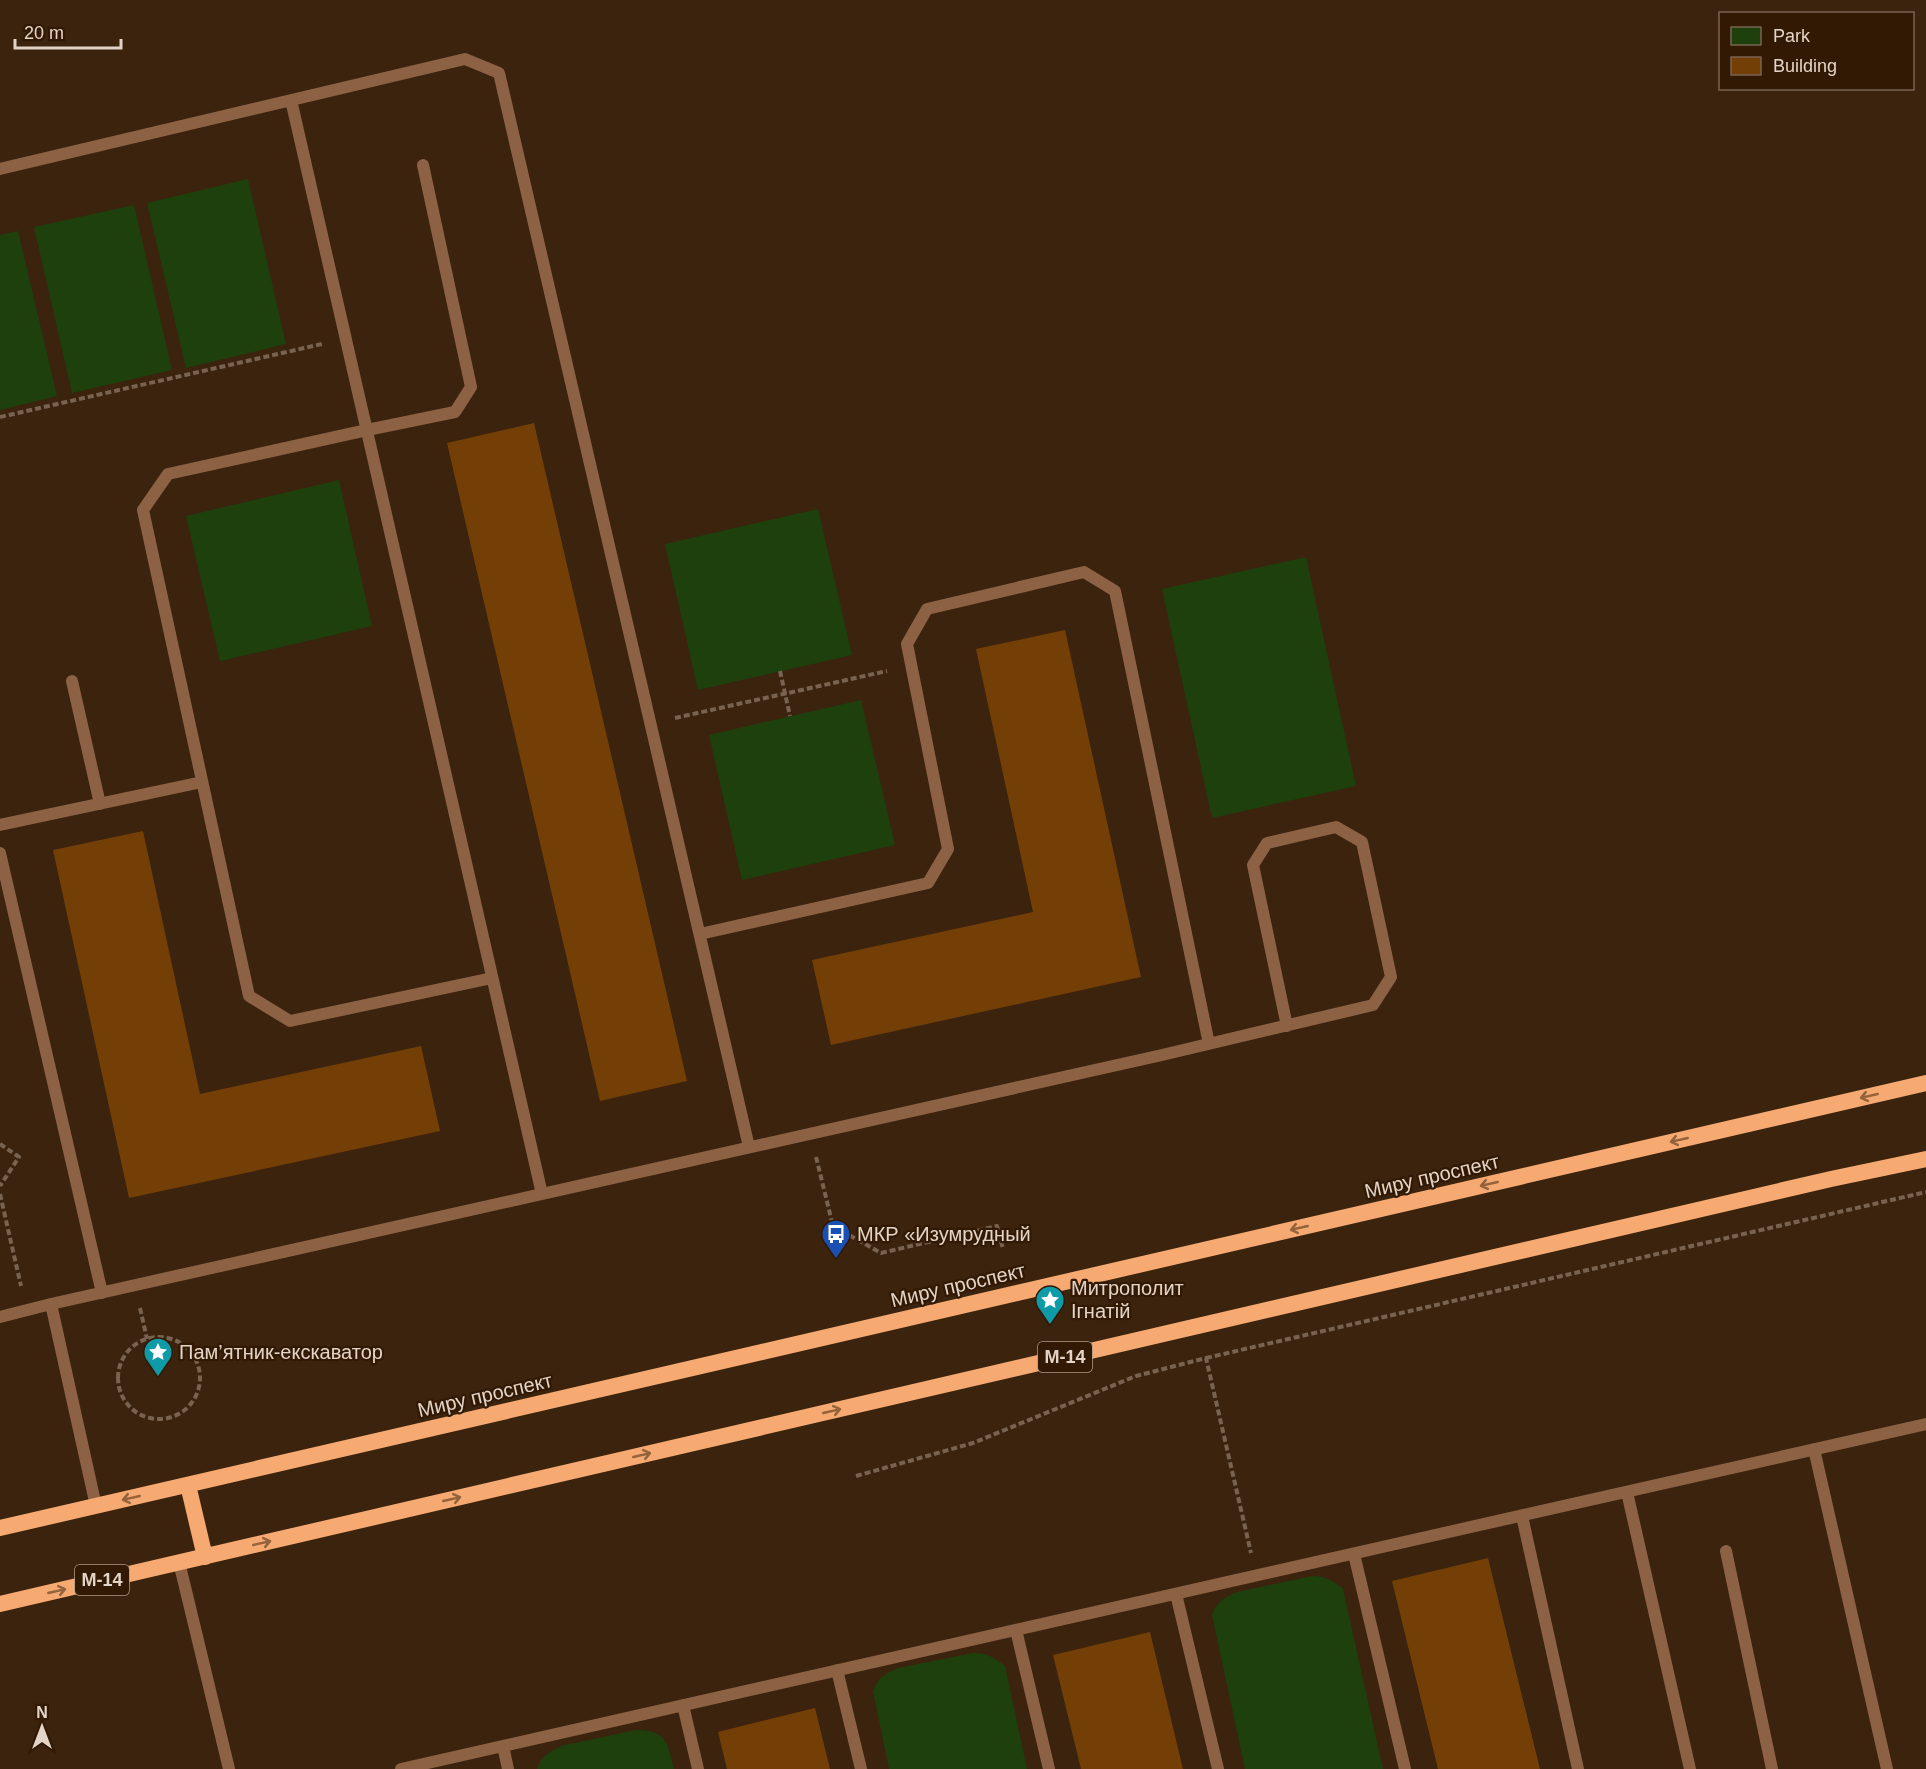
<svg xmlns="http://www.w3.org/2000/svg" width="1926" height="1769" viewBox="0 0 1926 1769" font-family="Arial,sans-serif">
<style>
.green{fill:#1e400d}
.building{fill:#743f07}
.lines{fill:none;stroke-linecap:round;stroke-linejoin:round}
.path{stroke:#786351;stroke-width:4;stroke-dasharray:6 3;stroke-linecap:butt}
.service{stroke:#8d6244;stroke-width:12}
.trunk{stroke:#f6aa72;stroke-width:16}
.oneway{stroke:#94623b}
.labels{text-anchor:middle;stroke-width:4.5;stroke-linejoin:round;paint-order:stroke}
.shield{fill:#311904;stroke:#ae9b8c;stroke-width:1.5}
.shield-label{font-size:18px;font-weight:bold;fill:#e4d3c7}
.street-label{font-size:20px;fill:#e4d3c7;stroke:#311904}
.poi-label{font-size:20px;fill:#e4d3c7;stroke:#311904;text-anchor:start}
</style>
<rect width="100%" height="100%" fill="#3b230e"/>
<path class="green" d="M 248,179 L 286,344 L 186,368 L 147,203 Z
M 134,205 L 172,370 L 72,393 L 34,227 Z
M 18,231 L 57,396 L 0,410 L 0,235 Z
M 339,480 L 372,626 L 220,661 L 186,516 Z
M 818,509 L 852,655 L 698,690 L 665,544 Z
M 1306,557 L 1356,786 L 1212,818 L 1162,589 Z
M 861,700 L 895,845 L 742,880 L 709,735 Z
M 1312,1576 C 1326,1576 1333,1581 1343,1589 L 1383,1769 L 1245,1769 L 1212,1615 C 1217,1602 1224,1597 1237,1592 Z
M 973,1653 C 987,1653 994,1657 1005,1666 L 1027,1769 L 889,1769 L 873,1691 C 878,1678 885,1673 898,1668 Z
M 636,1730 C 667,1730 668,1744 674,1769 L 537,1769 C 542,1756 549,1752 561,1746 Z"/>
<path class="building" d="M 534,423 L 687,1081 L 600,1101 L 447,443 Z
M 1065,630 L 1141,977 L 831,1045 L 812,960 L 1033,912 L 976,649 Z
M 143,831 L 200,1094 L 421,1046 L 440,1131 L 129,1198 L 53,850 Z
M 1488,1558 L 1540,1769 L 1438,1769 L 1392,1581 Z
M 1150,1632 L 1183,1769 L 1081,1769 L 1053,1655 Z
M 815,1708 L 830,1769 L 727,1769 L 718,1732 Z"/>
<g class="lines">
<path class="path" d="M 0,417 L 322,344
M 780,671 L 790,716
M 675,718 L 887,671
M 0,1144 L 19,1157 L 0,1186
M 816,1157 L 833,1226 L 881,1253 L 997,1226 L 1003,1249
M 0,1194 L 21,1286
M 140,1308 L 147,1339
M118 1378a41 41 0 1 1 82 0a41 41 0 1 1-82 0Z
M 1206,1358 L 1926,1192
M 856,1476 L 973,1443 L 1136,1376 L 1206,1358 L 1251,1553"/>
<path class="service" d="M 291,100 L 542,1194
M 423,165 L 471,387 L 455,412 L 367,430 L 168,474 L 143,510 L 249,996 L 290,1021 L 492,978
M 0,169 L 465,59 L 499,73 L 749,1147
M 72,681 L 100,804
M 0,825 L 202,782
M 0,853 L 102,1293
M 700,934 L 928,883 L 948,849 L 907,644 L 927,609 L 1084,572 L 1115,591 L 1209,1044
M 0,1317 L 51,1304
M 1814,1449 L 1887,1769
M 1627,1492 L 1690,1769
M 96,1506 L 51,1304 L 1162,1055 L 1373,1005 L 1391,977 L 1362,842 L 1336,827 L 1267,843 L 1253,865 L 1287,1026
M 1522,1516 L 1578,1769
M 1726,1551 L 1772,1769
M 1354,1554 L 1405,1769
M 179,1562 L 229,1769
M 1176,1594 L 1218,1769
M 1016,1630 L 1049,1769
M 837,1670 L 861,1769
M 683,1705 L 698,1769
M 503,1746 L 508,1769
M 401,1769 L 1926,1424"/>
<path class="trunk" d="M 188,1485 L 205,1557
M 0,1528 L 1926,1083
M 0,1604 L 1831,1179 L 1926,1159"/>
</g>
<defs><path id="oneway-shaft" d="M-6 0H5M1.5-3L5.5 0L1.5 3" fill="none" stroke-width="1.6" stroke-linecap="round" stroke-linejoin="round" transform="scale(1.5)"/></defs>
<g class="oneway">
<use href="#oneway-shaft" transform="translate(1869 1096) rotate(167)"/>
<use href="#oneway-shaft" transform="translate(1679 1140) rotate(167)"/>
<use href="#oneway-shaft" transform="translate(1489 1184) rotate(167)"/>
<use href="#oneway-shaft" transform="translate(1299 1228) rotate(167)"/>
<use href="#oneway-shaft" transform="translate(832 1411) rotate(-13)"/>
<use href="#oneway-shaft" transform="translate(642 1455) rotate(-13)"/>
<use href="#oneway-shaft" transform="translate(131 1498) rotate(167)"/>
<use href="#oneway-shaft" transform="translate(452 1499) rotate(-13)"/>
<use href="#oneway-shaft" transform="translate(262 1543) rotate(-13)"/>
<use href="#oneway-shaft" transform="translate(57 1591) rotate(-13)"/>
</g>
<defs>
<g id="bus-pin" transform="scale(1.5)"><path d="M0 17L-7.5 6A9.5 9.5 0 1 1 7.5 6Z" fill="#1a4fb4" stroke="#311904"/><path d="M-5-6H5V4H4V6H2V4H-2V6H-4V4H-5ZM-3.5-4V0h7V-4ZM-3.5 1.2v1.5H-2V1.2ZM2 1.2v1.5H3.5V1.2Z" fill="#fff"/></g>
<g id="sight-pin" transform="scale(1.5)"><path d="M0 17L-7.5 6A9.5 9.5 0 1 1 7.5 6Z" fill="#0f9aa8" stroke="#311904"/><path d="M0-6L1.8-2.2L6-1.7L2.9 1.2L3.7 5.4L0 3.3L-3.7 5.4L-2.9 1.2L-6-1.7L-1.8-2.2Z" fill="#fff"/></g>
</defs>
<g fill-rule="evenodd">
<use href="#bus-pin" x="836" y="1234"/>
<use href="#sight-pin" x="1050" y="1300"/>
<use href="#sight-pin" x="158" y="1352"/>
</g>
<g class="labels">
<g class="shield">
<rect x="1038" y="1342" width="54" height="30" rx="4.5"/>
<rect x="75" y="1565" width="54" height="30" rx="4.5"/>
</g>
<g class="shield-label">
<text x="1065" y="1363">М-14</text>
<text x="102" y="1586">М-14</text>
</g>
<g class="street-label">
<text transform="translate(1432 1176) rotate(-13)" y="7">Миру проспект</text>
<text transform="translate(958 1285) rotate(-13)" y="7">Миру проспект</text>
<text transform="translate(485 1395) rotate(-13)" y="7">Миру проспект</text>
</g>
<g class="poi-label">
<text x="857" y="1241">МКР «Изумрудный</text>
<text x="1071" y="1295">Митрополит<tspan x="1071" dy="23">Ігнатій</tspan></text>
<text x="179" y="1359">Пам’ятник-екскаватор</text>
</g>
</g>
<rect x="1719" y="12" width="195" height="78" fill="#311904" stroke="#796352" stroke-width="1.5"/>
<rect x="1731" y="27" width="30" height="18" fill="#1e400d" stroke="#796352" stroke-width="1.5"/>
<text x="1773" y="42" font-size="18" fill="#e4d3c7">Park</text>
<rect x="1731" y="57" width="30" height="18" fill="#743f07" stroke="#796352" stroke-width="1.5"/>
<text x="1773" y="72" font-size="18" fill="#e4d3c7">Building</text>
<g transform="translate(42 1727)" stroke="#311904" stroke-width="4.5" paint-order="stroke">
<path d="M0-4.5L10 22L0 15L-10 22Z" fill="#e4d3c7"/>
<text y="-9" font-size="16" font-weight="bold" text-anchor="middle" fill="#e4d3c7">N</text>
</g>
<path d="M15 39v9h106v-9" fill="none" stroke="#e4d3c7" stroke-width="3"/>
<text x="24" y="39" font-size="18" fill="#e4d3c7" stroke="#311904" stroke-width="4.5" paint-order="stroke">20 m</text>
</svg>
